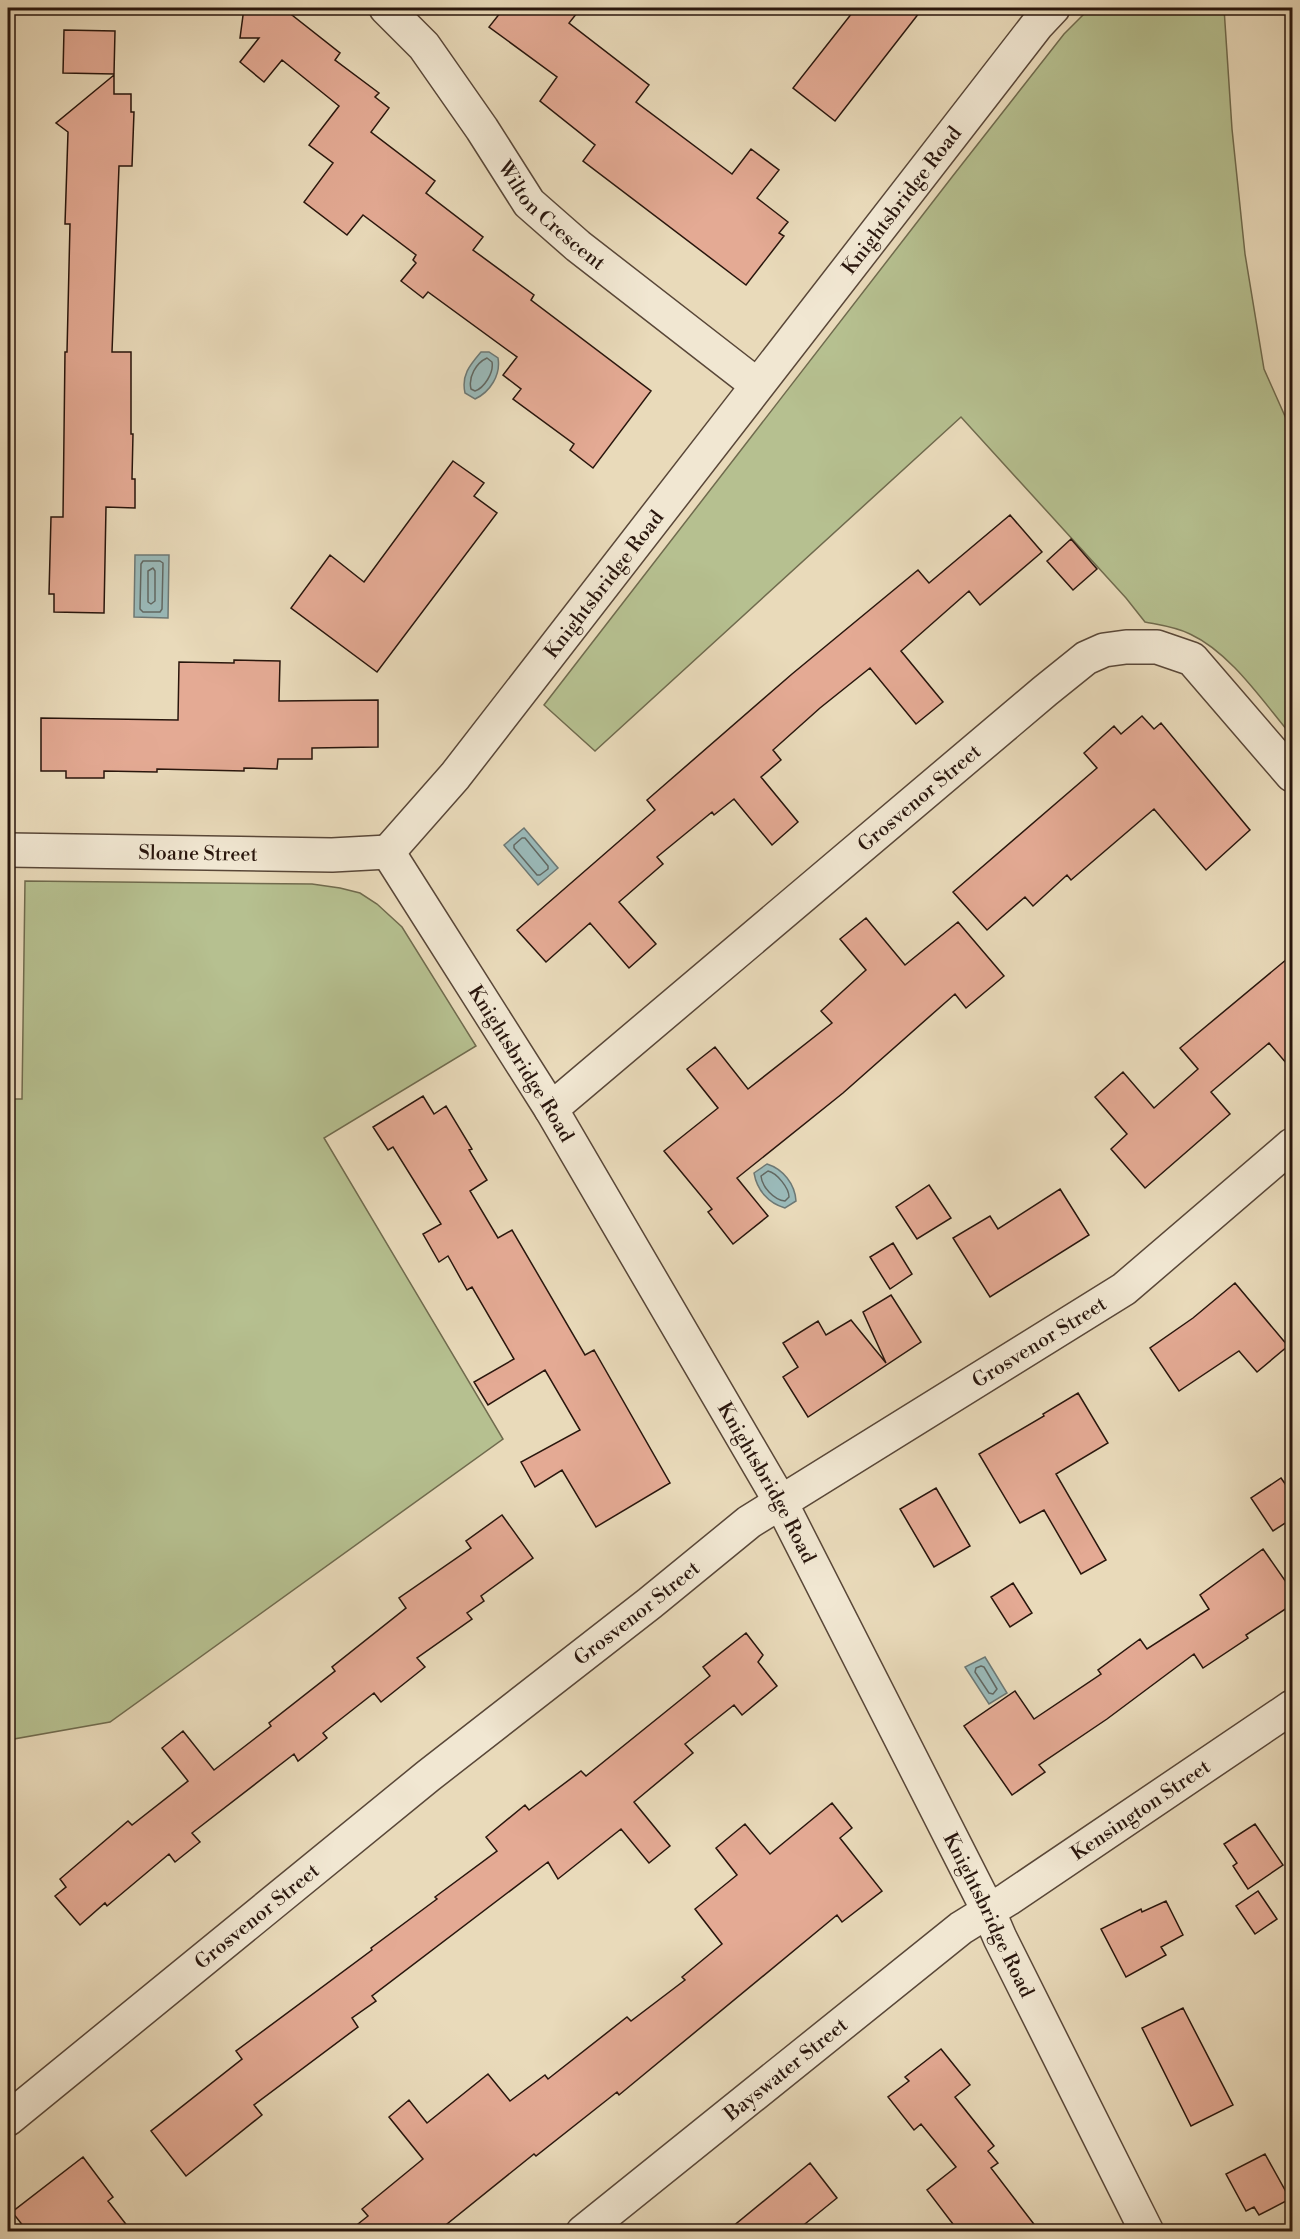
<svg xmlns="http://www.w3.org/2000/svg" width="1300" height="2239" viewBox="0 0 1300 2239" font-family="'Libre Bodoni',serif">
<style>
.green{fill:#b6c090;stroke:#706b4e;stroke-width:1.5}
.water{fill:#9ab9b8;stroke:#6d7874;stroke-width:1.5}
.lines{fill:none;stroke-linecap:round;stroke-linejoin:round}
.shore{stroke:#626862;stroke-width:1.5}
.building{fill:#e4aa94;stroke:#29160d;stroke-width:1.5}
.street-casing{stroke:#594738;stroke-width:36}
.street{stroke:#f1e7d2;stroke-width:33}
.labels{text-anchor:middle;stroke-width:5;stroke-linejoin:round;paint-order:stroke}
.street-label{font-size:20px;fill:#29160d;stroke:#f1e7d2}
</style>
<rect width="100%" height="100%" fill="#e9daba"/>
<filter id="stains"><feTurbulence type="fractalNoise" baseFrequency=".00333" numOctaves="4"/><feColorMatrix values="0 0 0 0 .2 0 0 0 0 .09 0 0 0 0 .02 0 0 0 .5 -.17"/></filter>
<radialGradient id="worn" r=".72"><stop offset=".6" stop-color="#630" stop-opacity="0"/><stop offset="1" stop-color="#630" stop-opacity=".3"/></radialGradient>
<path class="green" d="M 1090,8 L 1224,8 L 1232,129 L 1245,254 L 1264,369 L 1292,432 L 1292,736 C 1263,702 1231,653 1190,634 C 1176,627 1160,625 1145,622 L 1126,598 L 961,417 L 595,751 L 544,705 L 952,177 L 1064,34 Z
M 25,881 L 312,884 L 340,888 L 360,893 L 377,904 L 402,927 L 476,1046 L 324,1138 L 503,1439 L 110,1722 L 8,1740 L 8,1099 L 22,1099 Z"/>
<path class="water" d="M 481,352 L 489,352 L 498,358 C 501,375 490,392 475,399 L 465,393 C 461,375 470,365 481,352 Z
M 135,555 L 169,555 L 168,618 L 134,617 Z
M 524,828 L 558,868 L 538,885 L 504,845 Z
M 767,1164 C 783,1169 795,1184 796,1201 L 785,1208 C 768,1203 757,1190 754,1173 Z
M 985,1657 L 1007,1693 L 989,1704 L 965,1667 Z"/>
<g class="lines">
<path class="shore" d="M 487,358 L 492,362 C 494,373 484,388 475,391 L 471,389 C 468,377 476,363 487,358 Z
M 143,561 L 160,561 L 163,563 L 162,609 L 160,612 L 143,612 L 140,609 L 141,564 Z
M 153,568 L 155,571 L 155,601 L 151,604 L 148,602 L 148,571 Z
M 522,838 L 525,838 L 548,866 L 548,869 L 540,875 L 537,875 L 514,848 L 514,845 Z
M 768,1171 C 777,1173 789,1188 789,1197 L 785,1201 C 774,1200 762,1187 761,1176 Z
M 981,1666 L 984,1667 L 997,1689 L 993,1694 L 989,1693 L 975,1672 L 976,1668 Z"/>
</g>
<path class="building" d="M 244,8 L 283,8 L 340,53 L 335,60 L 379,93 L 375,97 L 389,108 L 371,132 L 435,181 L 426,193 L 483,237 L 473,250 L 534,295 L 531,300 L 651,391 L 593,468 L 570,450 L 574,444 L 513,399 L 521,389 L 503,375 L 517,357 L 428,292 L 423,298 L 401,281 L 416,263 L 413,260 L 416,255 L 363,215 L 347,235 L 304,202 L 333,163 L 309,145 L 339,106 L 282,60 L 264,82 L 240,62 L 259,38 L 240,38 Z
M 504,8 L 581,8 L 569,23 L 649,85 L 636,102 L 732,174 L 751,149 L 779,170 L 757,198 L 788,222 L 779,233 L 784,236 L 746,285 L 583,161 L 595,145 L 540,101 L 557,77 L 489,27 Z
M 856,8 L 923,8 L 835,121 L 793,88 Z
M 64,30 L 115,31 L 114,74 L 63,73 Z
M 114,75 L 114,94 L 131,94 L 131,112 L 134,112 L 132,166 L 119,166 L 112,352 L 131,352 L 131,434 L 133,434 L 132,479 L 135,479 L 135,508 L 106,507 L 104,613 L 54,612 L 54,594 L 49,594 L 51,517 L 63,517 L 65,352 L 67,352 L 70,224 L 65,224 L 68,132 L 56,123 Z
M 453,461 L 484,483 L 474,496 L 497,513 L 377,672 L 291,608 L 330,555 L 364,582 Z
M 1010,515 L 1042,552 L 980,605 L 969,591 L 901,651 L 943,702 L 916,724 L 870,668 L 820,708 L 773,750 L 781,760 L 761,777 L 798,822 L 772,845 L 734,799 L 714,815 L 712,812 L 657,857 L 663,864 L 619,902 L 656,944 L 629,968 L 590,923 L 546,962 L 517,930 L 655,810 L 647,800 L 792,674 L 918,570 L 929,583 Z
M 1071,539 L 1097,569 L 1073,590 L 1047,561 Z
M 234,660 L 280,661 L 279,701 L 378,700 L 378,747 L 312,748 L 312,759 L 278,759 L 277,769 L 244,768 L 244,771 L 157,769 L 157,772 L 104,771 L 104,778 L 66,778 L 66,771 L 41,771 L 41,718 L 178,720 L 179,662 L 234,663 Z
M 1142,716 L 1154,729 L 1161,723 L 1250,830 L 1206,870 L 1154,809 L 1071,880 L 1067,875 L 1033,906 L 1025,897 L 987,930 L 953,892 L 1097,768 L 1084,753 L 1114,726 L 1121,734 Z
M 866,918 L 905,965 L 958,922 L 1004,976 L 966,1008 L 955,994 L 843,1093 L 737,1178 L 768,1216 L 733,1244 L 708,1212 L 712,1209 L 664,1151 L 718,1108 L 687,1069 L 715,1047 L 748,1089 L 832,1023 L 821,1011 L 866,970 L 840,939 Z
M 1293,954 L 1293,1071 L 1269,1043 L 1211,1092 L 1230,1114 L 1145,1188 L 1111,1149 L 1127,1134 L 1095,1097 L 1123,1072 L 1154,1108 L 1198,1069 L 1180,1048 Z
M 423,1096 L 434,1114 L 446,1106 L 472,1149 L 469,1150 L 487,1180 L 470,1191 L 498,1238 L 512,1230 L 585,1355 L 594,1350 L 670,1483 L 596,1527 L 562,1470 L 535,1487 L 521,1462 L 580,1430 L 545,1370 L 488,1405 L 474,1382 L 514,1359 L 472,1287 L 467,1290 L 448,1256 L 439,1262 L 423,1234 L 441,1224 L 393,1147 L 388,1150 L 373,1127 Z
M 929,1185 L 951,1218 L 917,1239 L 896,1207 Z
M 1060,1189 L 1089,1235 L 990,1297 L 953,1238 L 990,1216 L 998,1229 Z
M 893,1243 L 912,1274 L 890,1289 L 870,1257 Z
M 1235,1283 L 1288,1346 L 1257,1372 L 1239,1351 L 1179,1391 L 1150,1348 L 1193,1318 Z
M 891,1295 L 921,1342 L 808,1417 L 783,1377 L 798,1367 L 783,1343 L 818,1321 L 826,1335 L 851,1320 L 886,1363 L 863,1312 Z
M 1078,1393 L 1108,1443 L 1056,1474 L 1106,1560 L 1081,1574 L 1044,1510 L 1020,1523 L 979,1454 L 1044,1416 L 1043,1414 Z
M 1281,1478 L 1293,1495 L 1293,1518 L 1273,1531 L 1251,1498 Z
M 936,1488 L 970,1546 L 934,1567 L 900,1509 Z
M 502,1515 L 533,1558 L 481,1596 L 484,1601 L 467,1613 L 472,1619 L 417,1658 L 425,1667 L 381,1702 L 374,1693 L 323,1733 L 327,1738 L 298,1761 L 294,1754 L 192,1833 L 200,1842 L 175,1862 L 169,1854 L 107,1906 L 105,1903 L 80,1925 L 55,1896 L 66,1887 L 60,1879 L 128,1821 L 132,1825 L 188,1781 L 162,1748 L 183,1731 L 214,1770 L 271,1726 L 269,1723 L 335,1671 L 332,1667 L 406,1608 L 399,1598 L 471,1548 L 466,1541 Z
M 1263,1549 L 1293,1592 L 1293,1604 L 1246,1635 L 1248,1638 L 1203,1668 L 1194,1654 L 1107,1719 L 1039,1765 L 1045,1772 L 1012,1795 L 964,1726 L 1015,1691 L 1034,1719 L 1101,1674 L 1098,1670 L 1140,1639 L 1147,1649 L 1209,1609 L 1200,1595 Z
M 1013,1583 L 1032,1613 L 1010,1627 L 991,1597 Z
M 746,1633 L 763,1655 L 758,1662 L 777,1686 L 742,1715 L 734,1705 L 685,1744 L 693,1753 L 634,1802 L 670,1846 L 649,1863 L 621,1829 L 558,1879 L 548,1862 L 372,1996 L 376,2001 L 352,2018 L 358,2027 L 254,2105 L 262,2115 L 186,2176 L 151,2131 L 242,2059 L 236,2051 L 372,1950 L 371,1948 L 437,1899 L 435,1897 L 497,1851 L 486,1837 L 525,1805 L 529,1810 L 581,1771 L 586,1776 L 710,1676 L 703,1667 Z
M 832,1803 L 852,1828 L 840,1838 L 882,1891 L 842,1922 L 837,1915 L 619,2095 L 617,2092 L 536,2156 L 534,2154 L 437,2232 L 348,2232 L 368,2216 L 362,2209 L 423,2159 L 389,2117 L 409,2100 L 427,2123 L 488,2074 L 510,2101 L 545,2075 L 548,2079 L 627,2017 L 631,2021 L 685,1980 L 682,1977 L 722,1944 L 695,1909 L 737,1875 L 716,1848 L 745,1824 L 770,1854 Z
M 1255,1824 L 1283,1865 L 1248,1889 L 1233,1866 L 1237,1863 L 1224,1844 Z
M 1258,1891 L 1277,1919 L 1255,1934 L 1236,1906 Z
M 1166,1901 L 1183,1935 L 1161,1947 L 1166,1955 L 1126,1977 L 1101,1929 L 1141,1909 L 1142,1912 Z
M 1183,2008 L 1233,2105 L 1191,2126 L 1142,2028 Z
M 941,2049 L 970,2085 L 955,2097 L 994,2146 L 988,2151 L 998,2163 L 991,2168 L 1040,2232 L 959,2232 L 927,2190 L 956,2167 L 921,2124 L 914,2130 L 888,2097 L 909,2081 L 905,2077 Z
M 1265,2154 L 1290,2199 L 1259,2215 L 1254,2207 L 1246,2211 L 1226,2174 Z
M 83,2157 L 113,2197 L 108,2201 L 132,2232 L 28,2232 L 12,2212 Z
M 810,2163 L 837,2198 L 795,2232 L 726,2232 Z"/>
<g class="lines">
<g class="street-casing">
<g id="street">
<path id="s1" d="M 386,8 L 424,46 L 482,129 L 529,203 L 578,246 L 757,385"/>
<path id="s2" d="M 8,850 L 332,855 L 388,852"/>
<path id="s3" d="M 388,852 L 551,1109 L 780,1501 L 988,1910 L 1000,1938 L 1147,2232"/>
<path id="s4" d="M 388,852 L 455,776 L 1037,25 L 1053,8"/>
<path id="s5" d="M 551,1109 L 1045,691 L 1086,658 L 1104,650 L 1126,647 L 1157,647 L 1192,659 L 1292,775"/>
<path id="s6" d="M 8,2119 L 428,1776 L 650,1603 L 749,1522 L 1124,1289 L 1292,1145"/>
<path id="s7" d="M 583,2232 L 961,1928 L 1008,1899 L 1292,1707"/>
</g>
</g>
<use href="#street" class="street"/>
</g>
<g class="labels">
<g class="street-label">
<text dy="7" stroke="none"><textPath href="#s4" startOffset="830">Knightsbridge Road</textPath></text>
<text dy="7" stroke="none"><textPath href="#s1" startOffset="267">Wilton Crescent</textPath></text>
<text dy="7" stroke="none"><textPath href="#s4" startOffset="344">Knightsbridge Road</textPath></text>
<text dy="7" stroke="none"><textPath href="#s5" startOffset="482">Grosvenor Street</textPath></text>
<text dy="7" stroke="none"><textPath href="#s2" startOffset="190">Sloane Street</textPath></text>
<text dy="7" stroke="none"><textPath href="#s3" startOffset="250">Knightsbridge Road</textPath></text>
<text dy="7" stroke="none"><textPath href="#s6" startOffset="1293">Grosvenor Street</textPath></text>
<text dy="7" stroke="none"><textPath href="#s3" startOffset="736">Knightsbridge Road</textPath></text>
<text dy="7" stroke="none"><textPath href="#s6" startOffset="807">Grosvenor Street</textPath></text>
<text dy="7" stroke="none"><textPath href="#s7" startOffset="700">Kensington Street</textPath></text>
<text dy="7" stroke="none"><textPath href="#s3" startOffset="1222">Knightsbridge Road</textPath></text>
<text dy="7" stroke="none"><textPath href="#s6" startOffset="321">Grosvenor Street</textPath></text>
<text dy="7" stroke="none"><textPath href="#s7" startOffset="260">Bayswater Street</textPath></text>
</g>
</g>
<rect width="1300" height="2239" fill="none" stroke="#e9daba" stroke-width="30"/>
<rect x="9" y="9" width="1282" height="2221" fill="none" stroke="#29160d" stroke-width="3"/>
<rect x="15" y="15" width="1270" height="2209" fill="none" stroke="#29160d" stroke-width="1.5"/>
<rect width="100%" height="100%" filter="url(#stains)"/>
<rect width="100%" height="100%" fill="url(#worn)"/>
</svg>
